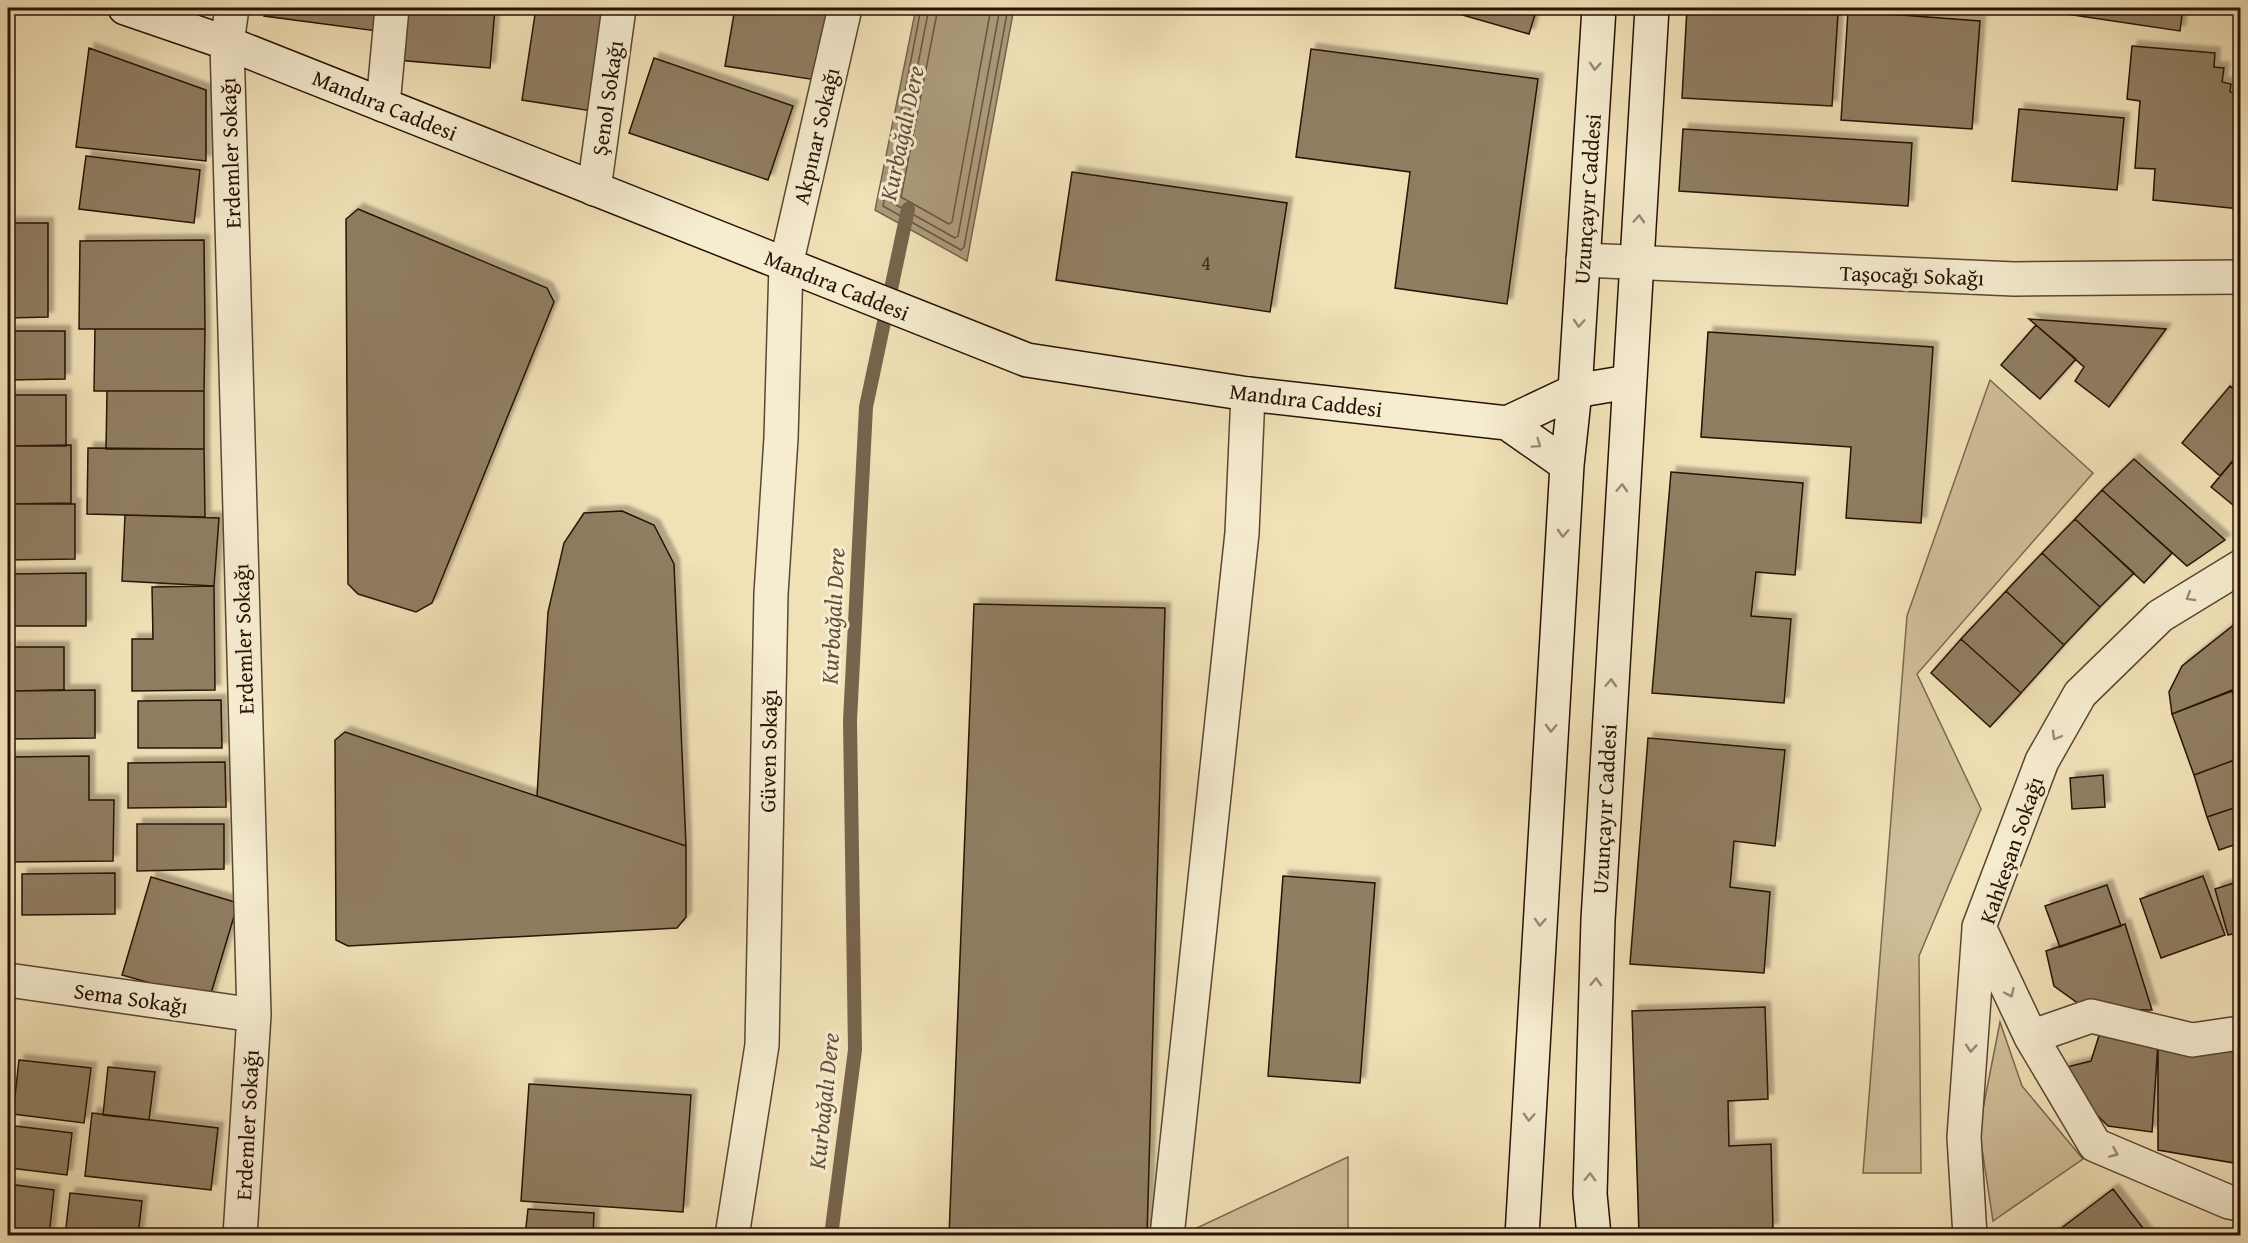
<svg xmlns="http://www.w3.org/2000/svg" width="2248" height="1243" viewBox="0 0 2248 1243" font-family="'Gentium Book Plus',serif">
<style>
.green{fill:#cfbe99;stroke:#7b6850;stroke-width:1.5}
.water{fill:#ac9b7b;stroke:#77644c;stroke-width:1.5}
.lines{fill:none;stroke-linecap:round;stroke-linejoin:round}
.shore{stroke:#6a5640;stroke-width:1.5}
.stream{stroke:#77644c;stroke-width:14}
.building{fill:#907e62;stroke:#271206;stroke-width:1.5;filter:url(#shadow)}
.pedestrian-casing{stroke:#5a4632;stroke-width:36}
.minor-casing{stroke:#5a4632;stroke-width:36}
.secondary-casing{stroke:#271206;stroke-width:36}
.pedestrian{stroke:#f6ecd0;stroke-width:33}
.minor{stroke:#f6ecd0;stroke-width:33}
.secondary{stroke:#f6ecd0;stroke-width:33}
.oneway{stroke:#998a75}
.labels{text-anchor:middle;stroke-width:6;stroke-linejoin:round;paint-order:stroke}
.number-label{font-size:20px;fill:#412d1d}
.street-label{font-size:22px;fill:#271206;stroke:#f6ecd0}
.water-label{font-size:24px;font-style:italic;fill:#63503b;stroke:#f6ecd0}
</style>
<defs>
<filter id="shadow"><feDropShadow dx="5.5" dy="-5.5" stdDeviation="1.5" flood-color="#0004"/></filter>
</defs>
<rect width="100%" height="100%" fill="#f1e1b7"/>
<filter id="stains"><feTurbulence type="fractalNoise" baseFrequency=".00333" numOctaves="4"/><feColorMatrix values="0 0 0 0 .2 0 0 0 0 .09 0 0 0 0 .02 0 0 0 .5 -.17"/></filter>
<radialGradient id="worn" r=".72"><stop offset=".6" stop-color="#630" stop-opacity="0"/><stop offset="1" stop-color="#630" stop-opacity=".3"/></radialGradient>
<path class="green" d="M 1990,380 L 2093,473 L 1917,674 L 1981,809 L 1919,956 L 1921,1173 L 1863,1173 L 1907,616 Z
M 2000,1022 L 2022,1086 L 2083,1159 L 1993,1221 L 1979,1129 Z
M 1348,1157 L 1348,1235 L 1185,1235 L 1186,1233 Z"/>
<path class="water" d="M 916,8 L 1014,8 L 967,261 L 875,210 Z"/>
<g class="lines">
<path class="shore" d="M 921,8 L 883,206 L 961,250 L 964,247 L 1008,8
M 929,8 L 891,202 L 955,238 L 958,236 L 1000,8
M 938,8 L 901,197 L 949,224 L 952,222 L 991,8"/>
<path class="stream" d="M 831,1236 L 855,1050 L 850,721 L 866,407 L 908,209"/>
</g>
<path class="building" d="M 265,8 L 380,8 L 377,31 L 264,16 Z
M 400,8 L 495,8 L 490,68 L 396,60 Z
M 536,8 L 583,8 L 606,11 L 592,111 L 522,100 Z
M 735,8 L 835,8 L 823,81 L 725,66 Z
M 1438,8 L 1537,8 L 1529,34 Z
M 1687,8 L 1838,14 L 1832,106 L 1682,98 Z
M 2026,8 L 2183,8 L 2180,31 Z
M 1848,11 L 1980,21 L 1972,129 L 1841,120 Z
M 2132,46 L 2215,53 L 2214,67 L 2224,68 L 2222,82 L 2231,84 L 2230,92 L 2238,94 L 2238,105 L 2240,106 L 2240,209 L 2153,200 L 2155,169 L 2135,168 L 2140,101 L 2127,99 Z
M 89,48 L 206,90 L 206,161 L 76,147 Z
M 1311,49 L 1538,79 L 1507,304 L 1395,288 L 1410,172 L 1296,157 Z
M 654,58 L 793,106 L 768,180 L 629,133 Z
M 2019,109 L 2124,118 L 2117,190 L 2012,181 Z
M 1683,129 L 1912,143 L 1908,206 L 1679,191 Z
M 86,156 L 200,170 L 194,223 L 79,209 Z
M 1072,172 L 1287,203 L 1270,312 L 1056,280 Z
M 358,209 L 547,288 L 554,302 L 432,603 L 416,612 L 358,594 L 348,584 L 346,219 Z
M 8,223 L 48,223 L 48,317 L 8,318 Z
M 204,240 L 205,329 L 79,329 L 80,241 Z
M 2029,319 L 2166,329 L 2109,407 L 2075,381 L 2084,367 Z
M 2036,325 L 2076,359 L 2040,399 L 2001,365 Z
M 95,329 L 205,329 L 204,391 L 94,391 Z
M 8,331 L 65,331 L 65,379 L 8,380 Z
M 1708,332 L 1933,347 L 1921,523 L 1846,518 L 1851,447 L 1701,437 Z
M 2230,386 L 2240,395 L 2240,452 L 2220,476 L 2182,443 Z
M 107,391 L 204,391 L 204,449 L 106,449 Z
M 8,395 L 66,395 L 66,446 L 8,446 Z
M 71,445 L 71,503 L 8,504 L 8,446 Z
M 88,448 L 204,449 L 205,517 L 87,514 Z
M 2239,454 L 2240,496 L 2233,505 L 2211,487 Z
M 2134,459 L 2225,540 L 2187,566 L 2102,490 Z
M 1671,472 L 1803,483 L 1795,575 L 1756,572 L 1751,616 L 1791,619 L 1784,703 L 1652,693 Z
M 2102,490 L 2172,553 L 2144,583 L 2075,519 Z
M 8,504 L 75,504 L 75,559 L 8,560 Z
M 622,511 L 654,525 L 674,564 L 686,846 L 537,796 L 548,612 L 564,543 L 584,513 Z
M 125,515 L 219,518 L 214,586 L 122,581 Z
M 2075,519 L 2134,573 L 2100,607 L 2042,553 Z
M 2042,553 L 2100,607 L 2064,645 L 2006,591 Z
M 86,573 L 86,626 L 8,626 L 8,574 Z
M 214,586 L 215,690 L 132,691 L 132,639 L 153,639 L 152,587 Z
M 2006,591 L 2064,645 L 2021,693 L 1961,639 Z
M 974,604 L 1165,608 L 1147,1236 L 949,1236 Z
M 2240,620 L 2240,687 L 2172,714 L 2169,692 L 2182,666 Z
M 1961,639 L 2021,693 L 1990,727 L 1931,673 Z
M 11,647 L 64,647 L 64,690 L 11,691 Z
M 95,690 L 95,738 L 12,739 L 11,691 Z
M 2232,691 L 2240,714 L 2240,758 L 2194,775 L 2172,714 Z
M 221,700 L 222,748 L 138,748 L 138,701 Z
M 345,732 L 686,846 L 686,917 L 677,928 L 348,946 L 336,940 L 335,740 Z
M 1648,738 L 1785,750 L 1775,846 L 1734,841 L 1730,887 L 1770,892 L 1764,973 L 1630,964 Z
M 89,756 L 89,800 L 114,800 L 113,861 L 8,862 L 8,757 Z
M 2240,758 L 2240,806 L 2207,817 L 2194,775 Z
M 225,762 L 226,807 L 128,808 L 128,763 Z
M 2103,775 L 2105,807 L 2072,809 L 2070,778 Z
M 2240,806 L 2240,843 L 2219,850 L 2207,817 Z
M 137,824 L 224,824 L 224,869 L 137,871 Z
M 115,873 L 115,914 L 22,915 L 22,874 Z
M 1283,876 L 1375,883 L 1360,1083 L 1268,1076 Z
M 2203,876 L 2225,935 L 2161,958 L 2140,899 Z
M 151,877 L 238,903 L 209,1000 L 122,975 Z
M 2240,881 L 2240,932 L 2228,935 L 2215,889 Z
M 2107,885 L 2121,926 L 2060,947 L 2045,906 Z
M 2125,924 L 2152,1010 L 2086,1009 L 2054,986 L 2046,951 Z
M 1765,1007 L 1768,1099 L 1728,1101 L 1729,1146 L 1771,1144 L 1773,1229 L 1639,1234 L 1632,1011 Z
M 2102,1026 L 2158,1043 L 2152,1132 L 2108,1126 L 2072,1090 L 2063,1068 L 2091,1061 Z
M 2240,1042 L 2240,1164 L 2158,1150 L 2158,1043 Z
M 19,1060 L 91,1068 L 84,1123 L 13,1114 Z
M 108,1067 L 155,1072 L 149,1120 L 103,1115 Z
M 529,1084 L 691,1095 L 683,1212 L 521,1201 Z
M 92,1113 L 218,1128 L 211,1190 L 85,1176 Z
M 15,1126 L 72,1133 L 67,1175 L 10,1168 Z
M 8,1184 L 54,1190 L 49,1236 L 8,1236 Z
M 2113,1189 L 2149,1236 L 2051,1236 Z
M 70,1193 L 142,1201 L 138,1236 L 65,1236 Z
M 528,1209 L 594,1213 L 593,1236 L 525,1236 Z"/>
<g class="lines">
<g class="pedestrian-casing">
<path id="pedestrian" d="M 1167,1236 L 1242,533 L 1248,394"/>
</g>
<g class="minor-casing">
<path id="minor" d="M 232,8 L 227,43 L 254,1015 L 240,1236
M 383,105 L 392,8
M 594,189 L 619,8
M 1583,260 L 2014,279 L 2240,277
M 2240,567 L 2160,616 L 2080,694 L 2042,761 L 1979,927 L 2031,1037 L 2095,1145 L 2229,1202 L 2240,1204
M 8,980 L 254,1015
M 2031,1037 L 2091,1016 L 2192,1040 L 2240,1033
M 732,1236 L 762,1045 L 771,594 L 781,438 L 786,265 L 845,8
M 1970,1236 L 1964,1137 L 1979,929"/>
</g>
<g class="secondary-casing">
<path id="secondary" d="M 125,8 L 227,43 L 1027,360 L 1248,394 L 1507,423 L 1575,391 L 1628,382
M 1507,423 L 1567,465
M 1522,1236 L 1567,465 L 1575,391 L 1599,8
M 1594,1236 L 1590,1194 L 1598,920 L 1652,8"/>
</g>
<use href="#pedestrian" class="pedestrian"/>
<use href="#minor" class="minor"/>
<use href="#secondary" class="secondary"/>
</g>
<defs><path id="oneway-chevron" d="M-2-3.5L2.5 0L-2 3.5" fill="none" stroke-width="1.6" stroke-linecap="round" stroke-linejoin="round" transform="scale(1.5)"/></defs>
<g class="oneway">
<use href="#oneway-chevron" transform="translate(1595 66) rotate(94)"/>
<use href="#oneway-chevron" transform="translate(1639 219) rotate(-87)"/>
<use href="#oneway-chevron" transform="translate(1579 323) rotate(93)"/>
<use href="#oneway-chevron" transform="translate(1537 444) rotate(35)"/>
<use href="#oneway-chevron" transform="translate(1622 488) rotate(-87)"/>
<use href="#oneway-chevron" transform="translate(1563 533) rotate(93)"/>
<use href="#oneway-chevron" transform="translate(2190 597) rotate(149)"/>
<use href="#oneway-chevron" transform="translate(1611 683) rotate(-87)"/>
<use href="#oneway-chevron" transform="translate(1551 728) rotate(93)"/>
<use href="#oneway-chevron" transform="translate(2056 736) rotate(120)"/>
<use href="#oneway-chevron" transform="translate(1540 922) rotate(93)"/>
<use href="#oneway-chevron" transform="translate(1596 982) rotate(-88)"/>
<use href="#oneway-chevron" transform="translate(2010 993) rotate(65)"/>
<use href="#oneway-chevron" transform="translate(1971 1048) rotate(94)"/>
<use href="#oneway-chevron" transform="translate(1529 1117) rotate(93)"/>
<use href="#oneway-chevron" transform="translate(2114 1153) rotate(23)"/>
<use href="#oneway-chevron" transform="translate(1590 1177) rotate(-88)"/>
</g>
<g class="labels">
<g class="number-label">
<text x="1206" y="270">4</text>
</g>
<g class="street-label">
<text transform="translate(607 98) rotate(-82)" y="8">Şenol Sokağı</text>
<text transform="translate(385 105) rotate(22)" y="8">Mandıra Caddesi</text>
<text transform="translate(816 136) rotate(-77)" y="8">Akpınar Sokağı</text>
<text transform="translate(230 153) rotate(-92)" y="8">Erdemler Sokağı</text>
<text transform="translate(1587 199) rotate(-86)" y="8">Uzunçayır Caddesi</text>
<text transform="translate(1912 275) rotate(2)" y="8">Taşocağı Sokağı</text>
<text transform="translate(837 285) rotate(22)" y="8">Mandıra Caddesi</text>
<text transform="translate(1306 400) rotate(7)" y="8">Mandıra Caddesi</text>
<text transform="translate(243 639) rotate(-92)" y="8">Erdemler Sokağı</text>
<text transform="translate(768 751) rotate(-89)" y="8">Güven Sokağı</text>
<text transform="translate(1604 809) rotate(-87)" y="8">Uzunçayır Caddesi</text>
<text transform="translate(2011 850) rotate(-71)" y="8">Kahkeşan Sokağı</text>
<text transform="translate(131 998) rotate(8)" y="8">Sema Sokağı</text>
<text transform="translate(247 1125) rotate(-87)" y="8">Erdemler Sokağı</text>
</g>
<g class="water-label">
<text transform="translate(902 133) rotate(-78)" y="8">Kurbağalı Dere</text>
<text transform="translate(833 616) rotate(-87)" y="8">Kurbağalı Dere</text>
<text transform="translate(824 1101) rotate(-84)" y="8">Kurbağalı Dere</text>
</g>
</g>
<rect width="2248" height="1243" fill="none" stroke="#f1e1b7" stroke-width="30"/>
<rect x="9" y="9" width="2230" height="1225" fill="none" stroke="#271206" stroke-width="3"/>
<rect x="15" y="15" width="2218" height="1213" fill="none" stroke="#271206" stroke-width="1.5"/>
<rect width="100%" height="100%" filter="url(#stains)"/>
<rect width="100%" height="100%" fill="url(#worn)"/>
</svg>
